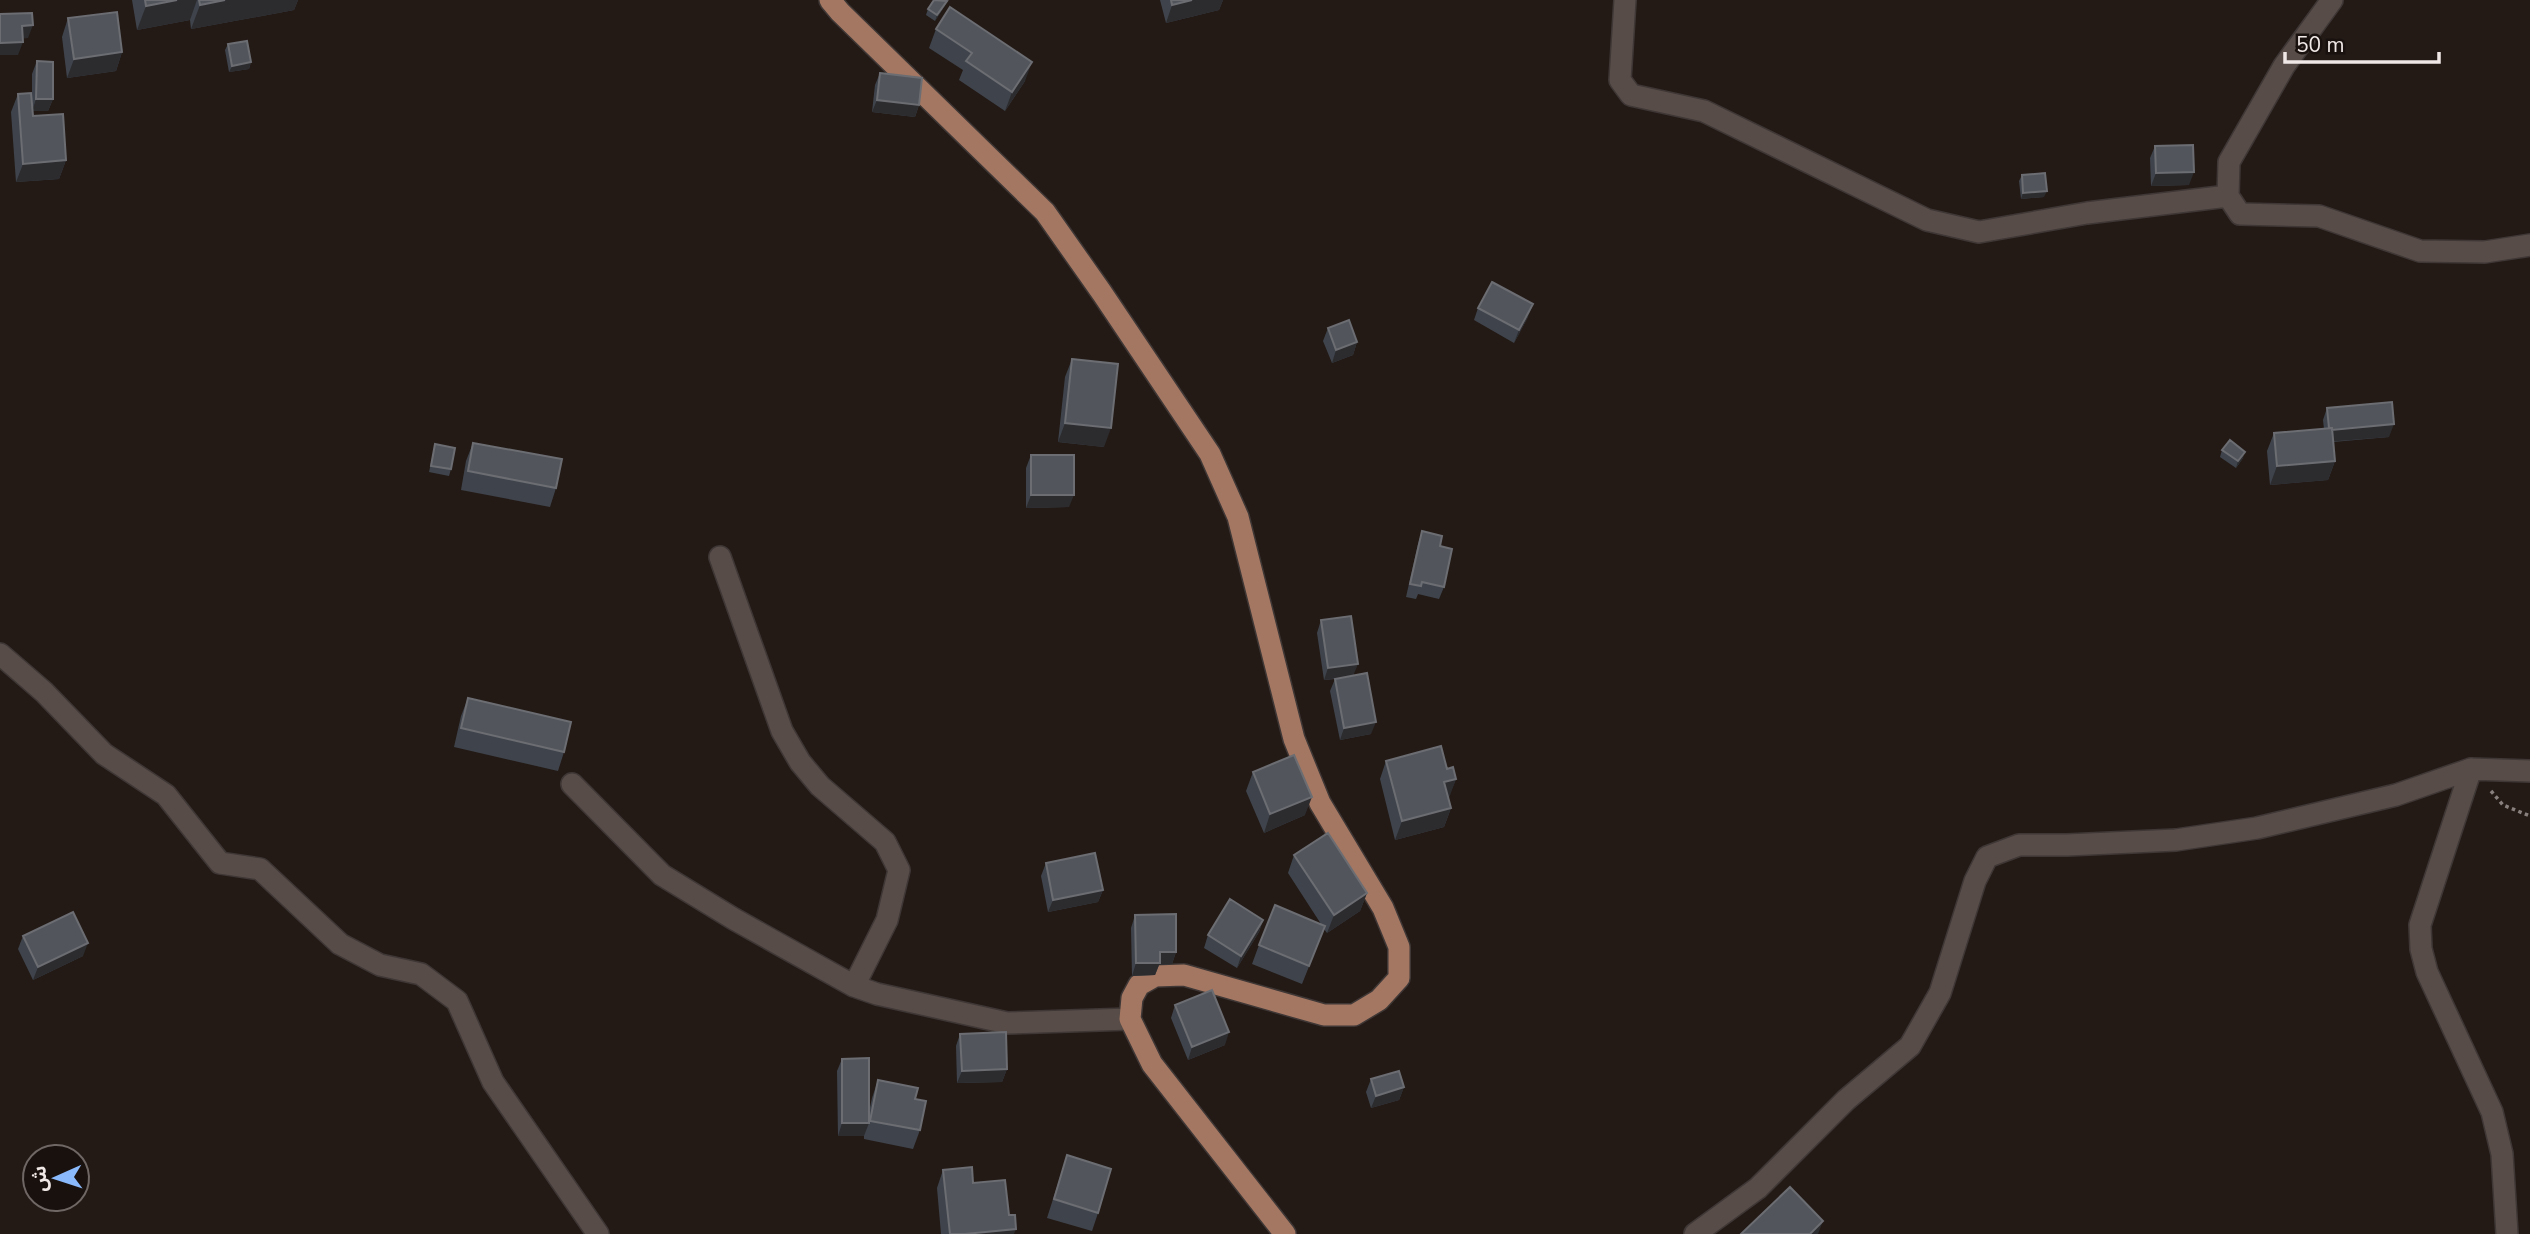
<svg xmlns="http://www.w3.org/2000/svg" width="2530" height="1234" viewBox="0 0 2530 1234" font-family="'Nunito Sans','Noto Sans Arabic',sans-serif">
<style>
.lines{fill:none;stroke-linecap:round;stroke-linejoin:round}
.minor-casing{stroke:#3e3735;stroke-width:24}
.major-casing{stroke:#3e3735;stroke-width:24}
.path{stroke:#88807d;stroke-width:3.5;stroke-dasharray:3.5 3.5;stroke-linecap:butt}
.minor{stroke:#574c48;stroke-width:21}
.major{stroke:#a47762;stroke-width:21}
.wall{fill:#3f444c}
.shaded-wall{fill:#2c2c2f}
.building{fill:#52565c;stroke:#6b6d72;stroke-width:2}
</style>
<rect width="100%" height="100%" fill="#231a16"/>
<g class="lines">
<g class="minor-casing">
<path id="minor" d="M 1625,0 L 1620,80 L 1631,95 L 1704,111 L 1927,220 L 1979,232 L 2087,213 L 2228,196
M 2332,0 L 2284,66 L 2229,162 L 2228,196 L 2240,214 L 2319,216 L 2420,251 L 2485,252 L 2530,245
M 720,557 L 782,731 L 800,762 L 820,786 L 885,842 L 899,870 L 887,920 L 854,986
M 0,654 L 44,692 L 104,754 L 166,795 L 220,863 L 260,869 L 340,944 L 380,965 L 421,974 L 457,1001 L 493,1082 L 598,1234
M 2471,769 L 2420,925 L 2421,949 L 2427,972 L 2492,1112 L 2502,1154 L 2507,1234
M 572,784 L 662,875 L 734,919 L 854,986 L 877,994 L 1007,1023 L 1130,1019
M 1695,1234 L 1758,1188 L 1846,1100 L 1910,1046 L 1940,993 L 1975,881 L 1987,857 L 2019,845 L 2067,845 L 2176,840 L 2257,828 L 2396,795 L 2471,769 L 2530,771"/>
</g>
<g class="major-casing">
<path id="major" d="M 830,0 L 840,12 L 1045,212 L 1102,293 L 1210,454 L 1238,517 L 1294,739 L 1320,803 L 1383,908 L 1399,947 L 1399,978 L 1379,1000 L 1354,1015 L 1324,1015 L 1184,975 L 1155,976 L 1139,985 L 1132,998 L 1130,1019 L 1152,1064 L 1285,1234"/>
</g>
<path class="path" d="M 2491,791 L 2503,805 L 2530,816"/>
<use href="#minor" class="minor"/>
<use href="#major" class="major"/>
</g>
<path class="wall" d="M 132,0 L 298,0 L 294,10 L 191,29 L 190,20 L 137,30 Z
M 1160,0 L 1223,0 L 1219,10 L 1166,23 Z
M 947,1 L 944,7 L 935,21 L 926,15 L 928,9 Z
M 68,18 L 122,52 L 116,71 L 67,78 L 62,37 Z
M 936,29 L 1025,81 L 1005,111 L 959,80 L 963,70 L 929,48 Z
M 228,44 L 251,62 L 249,69 L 229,72 L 225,50 Z
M 37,61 L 53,99 L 48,111 L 33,111 L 33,116 L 66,160 L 59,179 L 16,182 L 11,112 L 18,94 L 32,103 L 32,74 Z
M 880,73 L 919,105 L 915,117 L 872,112 L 875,85 Z
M 2155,146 L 2189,185 L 2151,186 L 2150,158 Z
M 2022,175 L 2044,197 L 2021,199 L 2019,181 Z
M 1478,308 L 1528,317 L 1514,343 L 1474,320 Z
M 1328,328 L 1357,342 L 1353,355 L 1332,363 L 1323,341 Z
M 1072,359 L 1104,447 L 1058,442 L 1065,377 Z
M 2327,408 L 2389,437 L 2333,442 L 2335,461 L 2328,480 L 2270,485 L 2267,451 L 2274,433 L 2324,429 L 2323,420 Z
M 473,443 L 556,488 L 550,507 L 461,490 L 466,461 Z
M 435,444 L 451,469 L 449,476 L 429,472 Z
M 2222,450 L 2243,458 L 2236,468 L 2220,457 Z
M 1031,455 L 1069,507 L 1026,508 L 1026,468 Z
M 1422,531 L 1440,546 L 1444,587 L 1439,599 L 1418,594 L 1416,599 L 1406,597 L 1418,544 Z
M 1321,620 L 1354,675 L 1371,734 L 1340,740 L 1330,691 L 1335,679 L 1324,680 L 1317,633 Z
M 468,698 L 564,752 L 558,771 L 454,747 L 461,716 Z
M 1386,761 L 1447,769 L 1456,779 L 1448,798 L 1451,808 L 1444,827 L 1395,840 L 1380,779 Z
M 1253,772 L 1305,815 L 1264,833 L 1246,791 Z
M 1294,855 L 1367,893 L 1360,911 L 1327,933 L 1324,929 L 1302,984 L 1252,964 L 1259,945 L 1321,924 L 1288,873 Z
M 1046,863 L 1103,890 L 1098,902 L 1048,912 L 1041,876 Z
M 1135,915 L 1176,952 L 1172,964 L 1159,965 L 1155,975 L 1132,976 L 1131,928 Z
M 1263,920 L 1259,932 L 1237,968 L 1204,948 L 1208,935 Z
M 23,936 L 83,956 L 33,980 L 18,949 Z
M 1175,1005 L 1225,1045 L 1188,1060 L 1171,1018 Z
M 960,1034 L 1007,1069 L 1002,1082 L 957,1083 L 956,1046 Z
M 842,1059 L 869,1112 L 872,1098 L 878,1080 L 915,1099 L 920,1130 L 913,1149 L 864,1139 L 864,1136 L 838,1136 L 837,1071 Z
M 1371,1079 L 1404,1087 L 1399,1100 L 1371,1108 L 1366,1092 Z
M 1067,1155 L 1098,1213 L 1092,1231 L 1047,1218 Z
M 943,1170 L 973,1183 L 1009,1215 L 1014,1234 L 941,1234 L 937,1188 Z"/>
<path class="shaded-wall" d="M 177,0 L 197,0 L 190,20 L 137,30 L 146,6 Z
M 225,0 L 298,0 L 294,10 L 191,29 L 200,5 Z
M 1192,0 L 1223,0 L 1219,10 L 1166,23 L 1172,5 Z
M 947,1 L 944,7 L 935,21 L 937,15 Z
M 33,25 L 28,38 L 17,39 L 22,26 Z
M 23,42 L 18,55 L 0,55 L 0,43 Z
M 122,52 L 116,71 L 67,78 L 74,59 Z
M 251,62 L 249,69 L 229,72 L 232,66 Z
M 1032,62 L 1025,81 L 1005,111 L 1012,92 Z
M 36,99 L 53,99 L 48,111 L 32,111 Z
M 877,100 L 919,105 L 915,117 L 872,112 Z
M 66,160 L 59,179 L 16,182 L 23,164 Z
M 2194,172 L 2189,185 L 2151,186 L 2156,173 Z
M 2047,191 L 2044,197 L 2021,199 L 2023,193 Z
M 1533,304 L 1528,317 L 1514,343 L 1519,330 Z
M 1357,342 L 1353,355 L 1332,363 L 1336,350 Z
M 1065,423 L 1111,428 L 1104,447 L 1058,442 Z
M 2394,424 L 2389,437 L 2325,442 L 2329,430 Z
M 2245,452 L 2243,458 L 2236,468 L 2238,461 Z
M 2335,461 L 2328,480 L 2270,485 L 2277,466 Z
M 1031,495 L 1074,495 L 1069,507 L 1026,508 Z
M 1358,664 L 1353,676 L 1324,680 L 1328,668 Z
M 1376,722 L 1371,734 L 1340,740 L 1344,728 Z
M 1456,779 L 1449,798 L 1437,801 L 1444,782 Z
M 1312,797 L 1305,815 L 1264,833 L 1270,814 Z
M 1451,808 L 1444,827 L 1395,840 L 1402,821 Z
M 1103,890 L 1098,902 L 1048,912 L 1053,900 Z
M 1367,893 L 1360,911 L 1327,933 L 1334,915 Z
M 1263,920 L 1259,932 L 1237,968 L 1241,956 Z
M 88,943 L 83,956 L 33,980 L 38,967 Z
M 1160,952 L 1176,952 L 1172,964 L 1159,965 L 1155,975 L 1132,976 L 1136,963 Z
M 1229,1032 L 1225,1045 L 1188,1060 L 1192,1047 Z
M 1007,1069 L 1002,1082 L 957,1083 L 962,1071 Z
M 1404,1087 L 1399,1100 L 1371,1108 L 1376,1096 Z
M 842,1123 L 869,1123 L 864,1136 L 838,1136 Z
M 1823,1221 L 1818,1234 L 1810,1234 Z
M 1016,1229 L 1014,1234 L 965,1234 Z"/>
<path class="building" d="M 145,0 L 177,0 L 146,6 Z
M 199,0 L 225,0 L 200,5 Z
M 934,0 L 947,1 L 937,15 L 928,9 Z
M 1171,0 L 1192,0 L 1172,5 Z
M 950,7 L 1032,62 L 1012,92 L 966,61 L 972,53 L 936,29 Z
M 117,12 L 122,52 L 74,59 L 68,18 Z
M 32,13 L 33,25 L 22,26 L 23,42 L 0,43 L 0,14 Z
M 247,41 L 251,62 L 232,66 L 228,44 Z
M 37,61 L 53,62 L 53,99 L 36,99 Z
M 880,73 L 922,78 L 919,105 L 877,100 Z
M 31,93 L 33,116 L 63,114 L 66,160 L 23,164 L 18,94 Z
M 2193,145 L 2194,172 L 2156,173 L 2155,146 Z
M 2045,173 L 2047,191 L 2023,193 L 2022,175 Z
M 1492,282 L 1533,304 L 1519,330 L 1478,308 Z
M 1349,320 L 1357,342 L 1336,350 L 1328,328 Z
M 1072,359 L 1118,364 L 1111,428 L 1065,423 Z
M 2392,402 L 2394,424 L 2332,430 L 2332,428 L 2329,428 L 2327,408 Z
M 2332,428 L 2335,461 L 2277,466 L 2274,433 Z
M 2230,440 L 2245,452 L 2238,461 L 2222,450 Z
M 473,443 L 562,459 L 556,488 L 468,471 Z
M 435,444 L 455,448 L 451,469 L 431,466 Z
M 1031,455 L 1074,455 L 1074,495 L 1031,495 Z
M 1422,531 L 1442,536 L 1440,546 L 1452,549 L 1444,587 L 1422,582 L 1421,586 L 1410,584 Z
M 1351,616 L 1358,664 L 1328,668 L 1321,620 Z
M 1367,673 L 1376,722 L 1344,728 L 1335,679 Z
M 468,698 L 571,722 L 564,752 L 461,728 Z
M 1441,746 L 1447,769 L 1453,767 L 1456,779 L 1444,782 L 1451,808 L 1402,821 L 1386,761 Z
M 1294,755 L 1312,797 L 1270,814 L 1253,772 Z
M 1328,833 L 1367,893 L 1334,915 L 1294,855 Z
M 1095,853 L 1103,890 L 1053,900 L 1046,863 Z
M 1230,899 L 1263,920 L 1241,956 L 1208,935 Z
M 1275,905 L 1325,926 L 1309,966 L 1259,945 Z
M 73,912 L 88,943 L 38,967 L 23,936 Z
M 1176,914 L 1176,952 L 1160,952 L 1160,963 L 1136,963 L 1135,915 Z
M 1212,990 L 1229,1032 L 1192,1047 L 1175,1005 Z
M 1006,1032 L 1007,1069 L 962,1071 L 960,1034 Z
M 869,1058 L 869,1123 L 842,1123 L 842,1059 Z
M 1399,1071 L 1404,1087 L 1376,1096 L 1371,1079 Z
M 878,1080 L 918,1088 L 915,1099 L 926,1101 L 920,1130 L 870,1121 Z
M 1067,1155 L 1111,1169 L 1098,1213 L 1054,1199 Z
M 972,1167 L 973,1183 L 1005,1180 L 1009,1215 L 1015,1215 L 1016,1229 L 965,1234 L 950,1234 L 943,1170 Z
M 1790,1187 L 1823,1221 L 1810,1234 L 1741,1234 Z"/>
<g transform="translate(56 1178) rotate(267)"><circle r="33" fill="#19110d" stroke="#6f6764" stroke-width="2"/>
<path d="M0-5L12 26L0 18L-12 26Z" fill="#8abafc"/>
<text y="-10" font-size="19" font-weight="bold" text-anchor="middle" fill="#efe8e6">ش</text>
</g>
<path d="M2285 52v10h154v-10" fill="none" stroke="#efe8e6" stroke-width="3.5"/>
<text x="2296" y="52" font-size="21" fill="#efe8e6" stroke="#19110d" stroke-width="5" paint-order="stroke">50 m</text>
</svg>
